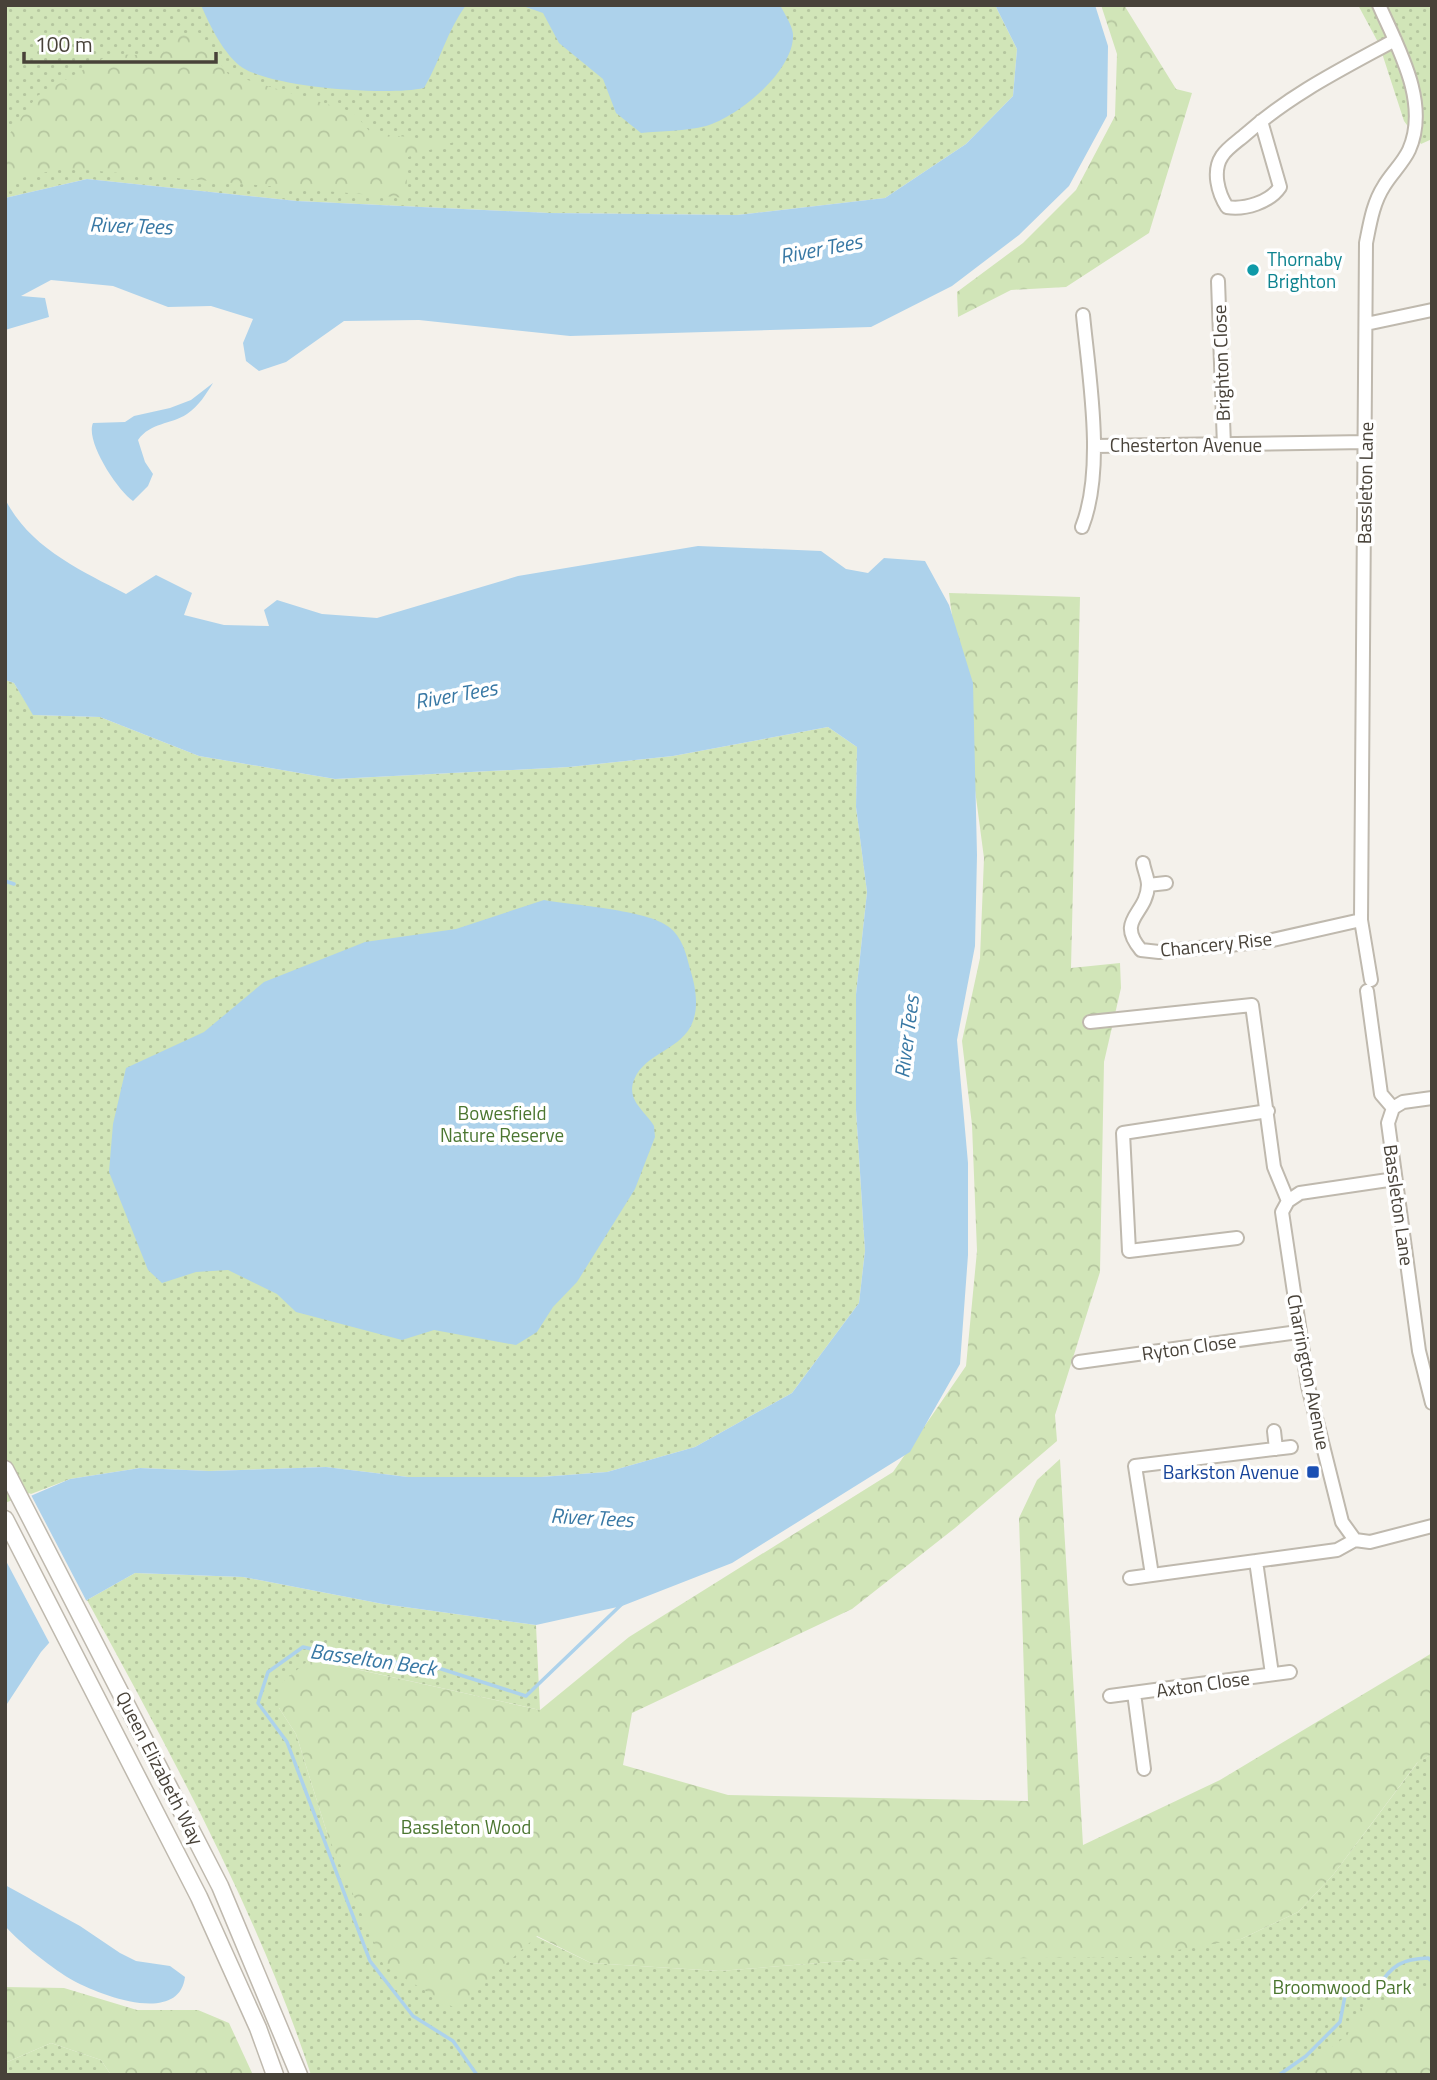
<svg xmlns="http://www.w3.org/2000/svg" width="1437" height="2080" viewBox="0 0 1437 2080" font-family="'Titillium Web',sans-serif">
<style>
.grass{fill:url(#grass-dots)}
.forest{fill:url(#forest-crowns)}
.water{fill:#add2eb}
.pier{fill:#f4f1eb}
.lines{fill:none;stroke-linecap:round;stroke-linejoin:round}
.stream{stroke:#add2eb;stroke-width:3.5}
.minor-casing{stroke:#bfb9ae;stroke-width:16}
.tertiary-casing{stroke:#bfb9ae;stroke-width:19}
.minor{stroke:#fff;stroke-width:12}
.tertiary{stroke:#fff;stroke-width:16}
.culture-dot{fill:#0f9aa8;stroke:#fff;stroke-width:2.5}
.transit-dot{fill:#1a4fb4;stroke:#fff;stroke-width:2.5}
.labels{text-anchor:middle;stroke-width:7;stroke-linejoin:round;paint-order:stroke}
.culture-label{font-size:19px;fill:#0d838f;stroke:#fff;text-anchor:start}
.street-label{font-size:19px;fill:#484239;stroke:#fff}
.park-label{font-size:19px;fill:#4b7630;stroke:#fff}
.transit-label{font-size:19px;fill:#164399;stroke:#fff;text-anchor:end}
.water-label{font-size:21px;font-style:italic;fill:#3878a4;stroke:#fff}
</style>
<defs>
<pattern id="grass-dots" width="8" height="8" patternUnits="userSpaceOnUse" patternTransform="scale(1.75)"><rect width="8" height="8" fill="#d1e5b8"/><path d="M2 2h.1M6 6h.1" fill="none" stroke="#b5c69f" stroke-width="1.8" stroke-linecap="round"/></pattern>
<pattern id="forest-crowns" width="20" height="18" patternUnits="userSpaceOnUse" patternTransform="scale(1.75)"><rect width="20" height="18" fill="#d1e5b8"/><path d="M2 6a3 3 0 1 1 6 0M12 15a3 3 0 1 1 6 0" fill="none" stroke="#b5c69f"/></pattern>
</defs>
<rect width="100%" height="100%" fill="#f4f1eb"/>
<path class="grass" d="M 5,5 L 995,5 L 1017,49 L 1013,96 L 966,144 L 885,198 L 737,215 L 549,213 L 297,201 L 87,179 L 5,198 Z
M 1358,5 L 1432,5 L 1432,139 L 1421,144 L 1404,121 L 1379,44 Z
M 5,680 L 14,683 L 34,715 L 100,717 L 199,756 L 335,779 L 569,767 L 673,756 L 828,727 L 857,747 L 856,807 L 867,892 L 856,994 L 856,1110 L 865,1251 L 859,1303 L 792,1393 L 695,1447 L 607,1472 L 541,1477 L 408,1477 L 326,1467 L 209,1471 L 140,1468 L 70,1479 L 5,1504 Z
M 135,1573 L 243,1577 L 383,1604 L 536,1625 L 540,1710 L 311,1659 L 279,1708 L 296,1734 L 328,1836 L 591,1963 L 719,1971 L 857,1960 L 1241,1939 L 1298,1912 L 1333,1875 L 1418,1762 L 1432,1754 L 1432,2075 L 311,2075 C 258,1912 169,1750 87,1600 Z
M 51,2043 L 101,2060 L 111,2075 L 5,2075 L 5,2063 Z"/>
<path class="forest" d="M 1101,5 L 1124,5 L 1176,89 L 1192,93 L 1149,233 L 1066,287 L 1011,290 L 958,317 L 957,292 L 1023,243 L 1076,190 L 1115,116 L 1117,54 Z
M 197,31 L 228,74 L 353,112 L 371,133 L 454,142 L 408,157 L 406,198 L 63,168 L 5,182 L 5,140 L 37,96 L 111,54 L 160,56 L 174,37 Z
M 949,593 L 1080,597 L 1071,968 L 1120,963 L 1121,988 L 1104,1062 L 1100,1272 L 1055,1415 L 1057,1441 L 955,1528 L 852,1609 L 632,1713 L 623,1765 L 728,1795 L 1028,1801 L 1019,1518 L 1037,1480 L 1060,1459 L 1083,1845 L 1220,1780 L 1432,1653 L 1432,1754 L 1417,1763 L 1333,1875 L 1298,1912 L 1241,1939 L 1137,1957 L 857,1960 L 719,1971 L 591,1963 L 537,1936 L 456,2009 L 384,1966 L 328,1836 L 296,1734 L 279,1708 L 280,1684 L 310,1659 L 540,1710 L 629,1637 L 893,1472 L 966,1366 L 977,1251 L 972,1125 L 962,1041 L 980,958 L 984,858 Z
M 1432,1984 L 1432,2075 L 1291,2075 L 1347,2036 L 1359,2009 Z
M 5,1987 L 64,1988 L 137,2010 L 198,2010 L 229,2023 L 253,2075 L 111,2075 L 101,2060 L 51,2043 L 5,2063 Z"/>
<path class="water" d="M 201,5 L 466,5 C 447,31 440,61 424,88 C 388,96 275,88 243,68 C 224,55 210,26 201,5 Z
M 520,5 L 780,5 C 784,13 793,26 793,35 C 794,71 738,117 706,126 C 685,131 662,131 641,133 L 616,113 L 603,79 L 559,43 L 543,13 Z
M 995,5 L 1095,5 L 1108,46 L 1107,116 L 1069,186 L 1019,235 L 952,286 L 871,327 L 570,336 L 419,320 L 344,321 L 286,362 L 259,371 L 246,361 L 243,343 L 253,319 L 211,306 L 168,307 L 113,286 L 51,280 L 21,296 L 45,298 L 49,317 L 5,330 L 5,198 L 87,179 L 297,201 L 549,213 L 737,215 L 885,198 L 966,144 L 1013,96 L 1017,49 Z
M 213,383 C 206,394 199,406 187,414 C 170,425 151,422 138,440 L 145,462 L 153,474 L 148,486 L 133,501 C 117,490 85,441 93,423 L 125,422 L 134,416 L 170,408 L 191,400 Z
M 5,499 C 30,548 80,570 126,594 L 156,575 L 192,593 L 184,615 L 224,625 L 269,626 L 264,610 L 277,600 L 322,614 L 377,618 L 518,576 L 698,546 L 821,551 L 846,569 L 868,573 L 884,558 L 925,561 L 949,605 L 973,683 L 977,855 L 975,946 L 957,1040 L 968,1163 L 968,1255 L 960,1364 L 910,1452 L 732,1563 L 622,1606 L 536,1625 L 383,1604 L 243,1577 L 135,1573 L 87,1600 L 41,1652 L 5,1707 L 5,1507 L 70,1479 L 140,1468 L 209,1471 L 326,1467 L 408,1477 L 541,1477 L 607,1472 L 695,1447 L 792,1393 L 859,1303 L 865,1251 L 856,1110 L 856,994 L 867,892 L 856,807 L 857,747 L 828,727 L 673,756 L 569,767 L 335,779 L 199,756 L 100,717 L 33,715 L 14,683 L 5,680 Z
M 544,900 C 572,905 648,910 669,927 C 682,937 686,953 690,969 C 695,984 699,1005 693,1021 C 683,1050 645,1052 634,1080 C 626,1100 645,1111 654,1126 L 655,1137 L 635,1189 L 577,1282 L 553,1307 L 537,1332 L 516,1345 L 434,1330 L 402,1340 L 296,1312 L 277,1294 L 228,1270 L 196,1272 L 162,1283 L 148,1270 L 109,1172 L 113,1124 L 126,1068 L 204,1032 L 264,982 L 365,942 L 456,929 Z
M 5,1885 L 80,1926 L 120,1953 L 136,1961 L 170,1966 L 185,1977 C 179,2025 102,1996 74,1981 C 54,1970 20,1943 5,1926 Z"/>
<path class="pier" d="M 30,1493 L 88,1604 L 51,1646 L 5,1559 L 5,1503 Z"/>
<g class="lines">
<path class="stream" d="M 5,881 L 14,884
M 477,2075 L 453,2041 L 413,2016 L 370,1961 L 287,1742 L 258,1703 L 268,1672 L 303,1647 L 354,1658 L 432,1666 L 526,1696 L 623,1603
M 1279,2075 L 1306,2056 L 1340,2022 L 1345,1996 L 1378,1987 C 1392,1965 1402,1959 1428,1958 L 1432,1961"/>
<g class="minor-casing">
<path id="minor" d="M 1261,121 L 1280,187 C 1270,202 1245,210 1227,207 C 1218,193 1212,171 1222,156 C 1227,148 1238,141 1246,134 C 1291,94 1342,69 1395,40
M 1218,281 L 1224,446
M 1366,324 L 1432,310
M 1095,446 L 1366,442
M 1082,527 C 1105,469 1089,377 1083,315
M 1143,863 C 1144,870 1148,878 1148,885 C 1147,915 1115,919 1141,950 L 1159,952 L 1268,941 L 1361,920
M 1148,885 L 1166,883
M 1371,980 L 1361,920 L 1366,243 C 1370,223 1373,203 1384,186 C 1391,174 1403,163 1409,150 C 1430,103 1398,48 1379,5
M 1367,991 L 1381,1094 L 1393,1108
M 1090,1022 L 1252,1005 L 1274,1167 L 1288,1201
M 1393,1108 L 1388,1123 L 1419,1351 L 1432,1403
M 1393,1108 L 1403,1102 L 1432,1098
M 1237,1238 L 1129,1251 L 1123,1133 L 1268,1111
M 1079,1362 L 1298,1332
M 1274,1431 L 1276,1449
M 1355,1540 L 1342,1522 L 1308,1386 L 1282,1212 L 1288,1201 L 1300,1193 L 1395,1179
M 1256,1561 L 1272,1674
M 1152,1575 L 1135,1466 L 1291,1447
M 1130,1578 L 1337,1550 L 1355,1540 L 1370,1542 L 1432,1526
M 1134,1693 L 1144,1769
M 1110,1696 L 1290,1672"/>
</g>
<g class="tertiary-casing">
<path id="tertiary" d="M 5,1469 L 220,1886 L 299,2075
M 5,1519 L 199,1897 L 258,2028 L 275,2075"/>
</g>
<use href="#minor" class="minor"/>
<use href="#tertiary" class="tertiary"/>
</g>
<circle class="culture-dot" cx="1253" cy="270" r="7"/>
<rect class="transit-dot" x="1306" y="1465" width="14" height="14" rx="3.5"/>
<g class="labels">
<g class="culture-label">
<text x="1267" y="266">Thornaby<tspan x="1267" dy="22">Brighton</tspan></text>
</g>
<g class="street-label">
<text transform="translate(1221 363) rotate(-92)" y="7">Brighton Close</text>
<text x="1186" y="452">Chesterton Avenue</text>
<text transform="translate(1365 483) rotate(-89)" y="7">Bassleton Lane</text>
<text transform="translate(1216 944) rotate(-6)" y="7">Chancery Rise</text>
<text transform="translate(1399 1205) rotate(82)" y="7">Bassleton Lane</text>
<text transform="translate(1189 1347) rotate(-8)" y="7">Ryton Close</text>
<text transform="translate(1309 1372) rotate(79)" y="7">Charrington Avenue</text>
<text transform="translate(1203 1684) rotate(-8)" y="7">Axton Close</text>
<text transform="translate(160 1768) rotate(63)" y="7">Queen Elizabeth Way</text>
</g>
<g class="park-label">
<text x="502" y="1120">Bowesfield<tspan x="502" dy="22">Nature Reserve</tspan></text>
<text x="466" y="1834">Bassleton Wood</text>
<text x="1342" y="1994">Broomwood Park</text>
</g>
<g class="transit-label">
<text x="1299" y="1479">Barkston Avenue</text>
</g>
<g class="water-label">
<text transform="translate(131 226) rotate(2)" y="7">River Tees</text>
<text transform="translate(821 249) rotate(-11)" y="7">River Tees</text>
<text transform="translate(456 695) rotate(-10)" y="7">River Tees</text>
<text transform="translate(907 1037) rotate(-83)" y="7">River Tees</text>
<text transform="translate(592 1518) rotate(3)" y="7">River Tees</text>
<text transform="translate(373 1660) rotate(8)" y="7">Basselton Beck</text>
</g>
</g>
<rect width="1437" height="2080" fill="none" stroke="#484239" stroke-width="14"/>
<path d="M24 52v10h192v-10" fill="none" stroke="#484239" stroke-width="3.5"/>
<text x="35" y="52" font-size="21" fill="#484239" stroke="#ffffff" stroke-width="5" paint-order="stroke">100 m</text>
</svg>
